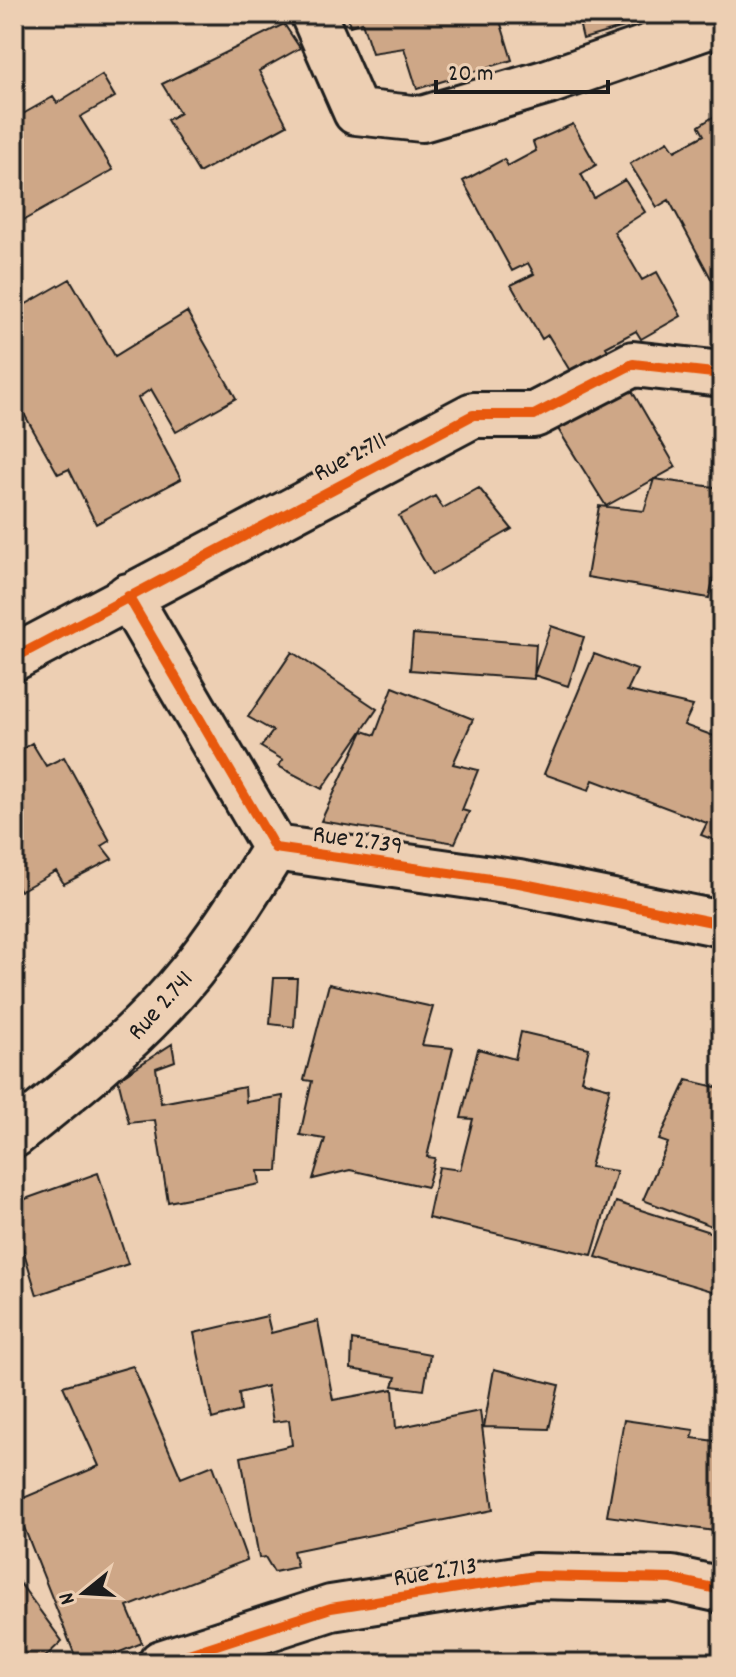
<svg xmlns="http://www.w3.org/2000/svg" width="736" height="1677" viewBox="0 0 736 1677" font-family="Dekko,sans-serif">
<style>
.building{fill:#cea787;stroke:#1c1c1c;stroke-width:2}
.lines{fill:none;stroke-linecap:round;stroke-linejoin:round}
.minor-casing{stroke:#1c1c1c;stroke-width:50}
.minor{stroke:#edcfb3;stroke-width:44}
.cycleway-casing{stroke:#edcfb3;stroke-width:15}
.cycleway{stroke:#e8590c;stroke-width:10}
.labels{text-anchor:middle;stroke-width:6;stroke-linejoin:round;paint-order:stroke}
.street-label{font-size:26px;fill:#1c1c1c;stroke:#edcfb3}
</style>
<rect width="100%" height="100%" fill="#edcfb3"/>
<filter id="ink" filterUnits="userSpaceOnUse"><feTurbulence type="fractalNoise" baseFrequency=".0125" numOctaves="2"/><feDisplacementMap in="SourceGraphic" scale="16" xChannelSelector="R" yChannelSelector="G"/><feConvolveMatrix kernelMatrix="1 2 1 2 8 2 1 2 1" color-interpolation-filters="sRGB"/></filter>
<g filter="url(#ink)">
<path class="building" d="M 347,14 L 498,14 L 512,60 L 417,89 L 404,48 L 372,53 L 362,22 L 350,26 Z
M 577,14 L 669,14 L 583,39 Z
M 284,24 L 300,48 L 259,71 L 287,125 L 199,173 L 167,120 L 180,113 L 162,84 Z
M 102,75 L 115,97 L 80,117 L 113,170 L 24,220 L 14,203 L 14,119 L 53,97 L 57,103 Z
M 722,111 L 722,299 L 669,200 L 657,207 L 630,164 L 668,141 L 675,151 L 704,135 L 699,126 Z
M 573,124 L 596,165 L 581,174 L 594,198 L 625,180 L 645,212 L 614,232 L 642,280 L 657,272 L 681,316 L 641,339 L 636,331 L 606,347 L 610,354 L 572,374 L 548,335 L 542,339 L 511,285 L 534,274 L 528,263 L 512,271 L 463,181 L 504,159 L 508,166 L 536,151 L 533,142 Z
M 70,279 L 115,356 L 187,312 L 236,398 L 176,432 L 151,389 L 138,398 L 181,479 L 96,524 L 69,469 L 58,474 L 14,396 L 14,385 L 18,382 L 14,374 L 14,311 Z
M 722,310 L 722,331 L 713,315 Z
M 628,384 L 676,467 L 606,506 L 555,424 Z
M 722,406 L 722,423 L 715,410 Z
M 654,479 L 714,487 L 722,497 L 722,540 L 709,598 L 587,577 L 599,506 L 644,511 Z
M 479,488 L 512,529 L 432,575 L 399,516 L 435,496 L 443,508 Z
M 551,626 L 584,637 L 568,686 L 534,675 Z
M 413,634 L 536,644 L 534,679 L 410,670 Z
M 292,652 L 377,709 L 322,789 L 278,766 L 283,760 L 261,747 L 273,731 L 248,717 Z
M 594,654 L 637,670 L 627,691 L 693,706 L 684,725 L 722,739 L 722,843 L 701,835 L 707,823 L 593,780 L 589,790 L 544,774 Z
M 393,687 L 473,719 L 453,764 L 478,770 L 462,810 L 469,812 L 455,843 L 321,821 L 363,731 L 375,735 Z
M 32,743 L 46,766 L 64,757 L 110,841 L 102,846 L 112,859 L 64,884 L 56,871 L 20,891 L 14,881 L 14,754 Z
M 274,978 L 297,978 L 294,1027 L 270,1024 Z
M 329,984 L 433,1007 L 422,1045 L 453,1048 L 427,1157 L 435,1158 L 427,1187 L 350,1170 L 313,1179 L 325,1139 L 300,1135 L 312,1081 L 304,1080 Z
M 521,1032 L 589,1048 L 581,1080 L 610,1088 L 590,1167 L 617,1171 L 592,1255 L 428,1218 L 439,1167 L 460,1170 L 473,1119 L 461,1118 L 478,1049 L 515,1059 Z
M 172,1044 L 175,1061 L 156,1068 L 161,1103 L 245,1087 L 246,1102 L 283,1096 L 278,1171 L 258,1171 L 260,1184 L 168,1202 L 155,1120 L 129,1123 L 118,1079 Z
M 687,1080 L 720,1088 L 722,1084 L 722,1230 L 643,1200 L 668,1143 L 659,1140 Z
M 98,1173 L 128,1264 L 37,1295 L 14,1220 L 14,1203 Z
M 616,1202 L 722,1236 L 722,1294 L 596,1257 Z
M 267,1316 L 271,1333 L 318,1321 L 333,1400 L 393,1389 L 396,1428 L 480,1411 L 493,1510 L 293,1551 L 297,1567 L 274,1572 L 265,1557 L 259,1558 L 241,1457 L 292,1445 L 289,1420 L 273,1422 L 267,1386 L 239,1393 L 241,1411 L 212,1419 L 194,1333 Z
M 352,1340 L 430,1354 L 424,1390 L 393,1386 L 396,1377 L 351,1369 Z
M 133,1366 L 181,1478 L 213,1465 L 247,1560 L 127,1607 L 142,1643 L 93,1663 L 78,1663 L 14,1502 L 99,1466 L 63,1386 Z
M 494,1369 L 559,1385 L 549,1429 L 484,1427 Z
M 624,1420 L 694,1430 L 692,1438 L 722,1442 L 722,1532 L 607,1516 Z
M 14,1575 L 62,1641 L 39,1663 L 14,1663 Z
M 722,1648 L 722,1663 L 713,1663 Z"/>
<g class="lines">
<g class="minor-casing">
<path id="minor" d="M 313,14 L 356,112 L 422,119 L 548,82 L 709,26 L 722,28
M 128,596 L 275,848 L 519,883 L 722,924
M 14,658 L 473,415 L 534,415 L 633,364 L 722,374
M 14,1135 C 65,1094 116,1054 161,1006 C 206,959 241,903 275,848
M 161,1663 L 331,1608 L 535,1576 L 672,1579 L 722,1590"/>
</g>
<use href="#minor" class="minor"/>
<g class="cycleway-casing">
<path id="cycleway" d="M 128,596 L 275,848 L 519,883 L 722,924
M 14,658 L 473,415 L 534,415 L 633,364 L 722,374
M 161,1663 L 331,1608 L 535,1576 L 672,1579 L 722,1590"/>
</g>
<use href="#cycleway" class="cycleway"/>
</g>
</g>
<g class="labels">
<g class="street-label">
<text transform="translate(349 455) rotate(-28)" y="9">Rue 2.711</text>
<text transform="translate(358 838) rotate(8)" y="9">Rue 2.739</text>
<text transform="translate(159 1004) rotate(-48)" y="9">Rue 2.741</text>
<text transform="translate(435 1570) rotate(-9)" y="9">Rue 2.713</text>
</g>
</g>
<rect width="736" height="1677" fill="none" stroke="#edcfb3" stroke-width="48"/>
<rect x="24" y="24" width="688" height="1629" fill="none" stroke="#1c1c1c" stroke-width="3" filter="url(#ink)"/>
<g transform="translate(84 1593) rotate(252)" stroke="#edcfb3" stroke-width="6" paint-order="stroke">
<path d="M0-6L14 30L0 20L-14 30Z" fill="#1c1c1c"/>
<text y="-12" font-size="22" font-weight="bold" text-anchor="middle" fill="#1c1c1c">N</text>
</g>
<path d="M436 80v12h172v-12" fill="none" stroke="#1c1c1c" stroke-width="4"/>
<text x="448" y="80" font-size="24" fill="#1c1c1c" stroke="#edcfb3" stroke-width="6" paint-order="stroke">20 m</text>
</svg>
